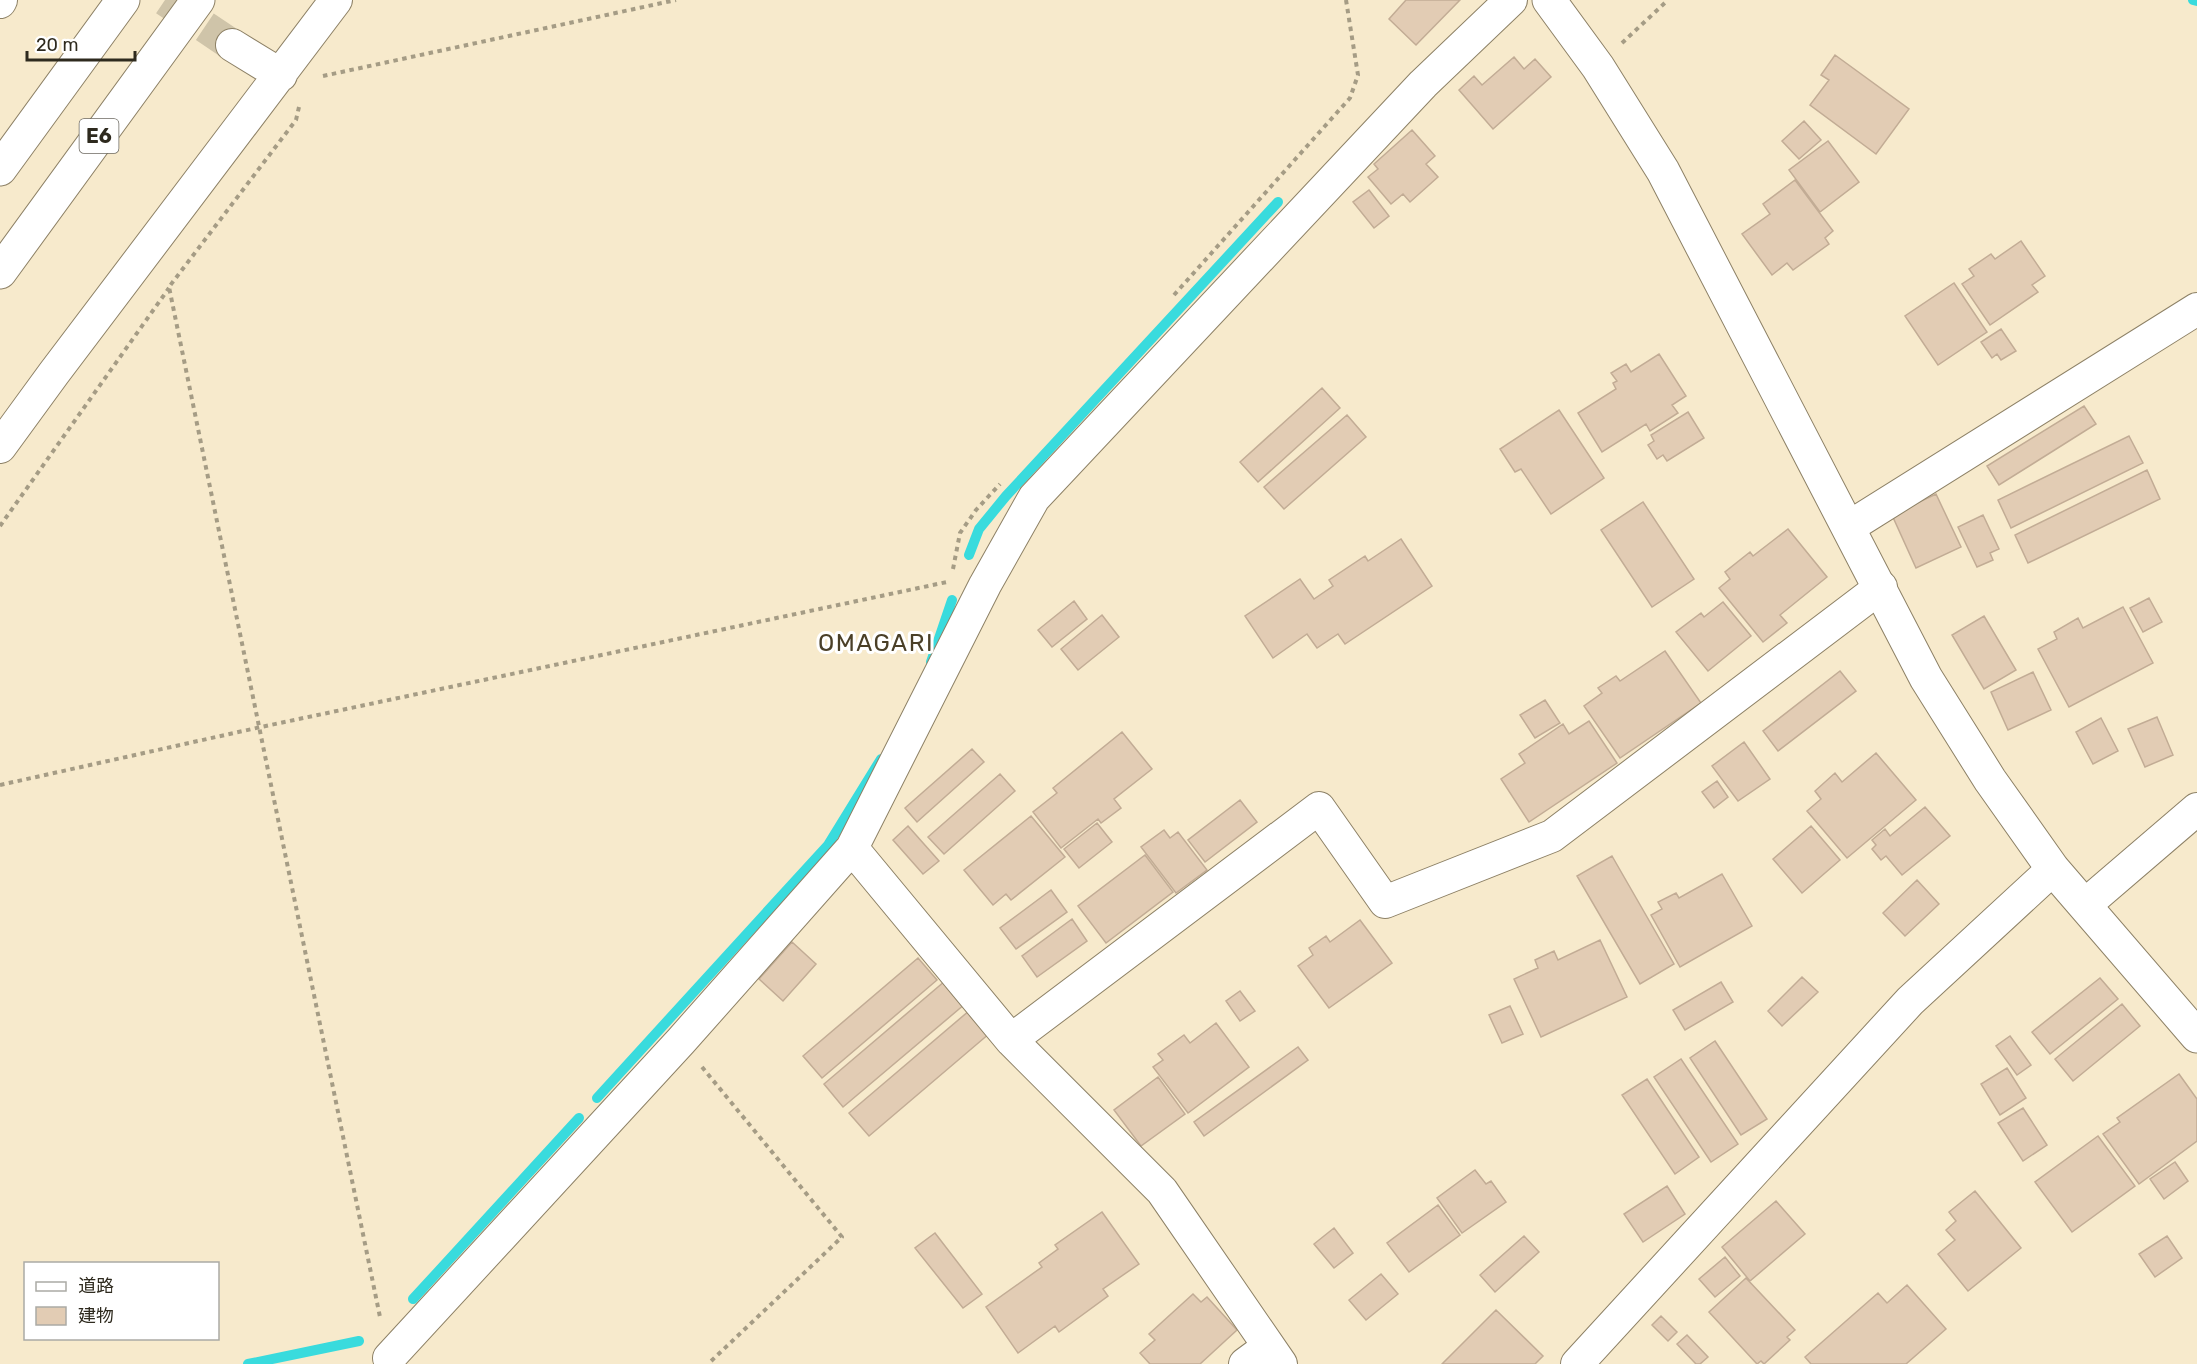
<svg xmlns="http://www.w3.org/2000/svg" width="2197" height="1364" viewBox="0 0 2197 1364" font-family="Rubik,'Noto Sans JP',sans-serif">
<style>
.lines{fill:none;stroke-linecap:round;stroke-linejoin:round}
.stream{stroke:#39dbdd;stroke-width:10}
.building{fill:#e2ccb4;stroke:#c2ac95;stroke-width:1.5}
.street-tunnel{stroke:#cfc4a9;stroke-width:32;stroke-dasharray:32 16;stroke-linecap:butt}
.street-casing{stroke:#8d8166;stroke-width:34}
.secondary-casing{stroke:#8d8166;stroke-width:35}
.highway-casing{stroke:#8d8166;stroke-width:35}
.path{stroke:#a59c85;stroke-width:4;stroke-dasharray:4.5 4.5;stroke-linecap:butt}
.street{stroke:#fff;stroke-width:32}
.secondary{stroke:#fff;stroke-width:33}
.highway{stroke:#fff;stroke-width:33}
.labels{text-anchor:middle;stroke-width:6;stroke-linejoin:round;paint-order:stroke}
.shield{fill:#fff;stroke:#6d6a62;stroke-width:1.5}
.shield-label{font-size:20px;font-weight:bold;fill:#2e2a1e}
.quarter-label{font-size:24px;letter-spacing:1.5px;fill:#4a3f27;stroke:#fff}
</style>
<rect width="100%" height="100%" fill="#f7eacc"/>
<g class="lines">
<path class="stream" d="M 2193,0 L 2197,1
M 969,555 L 979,529 L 1006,496 L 1278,202
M 931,662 L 952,600
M 597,1098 L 828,845 L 881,759
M 413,1299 L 579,1118
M 248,1364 L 359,1341"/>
</g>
<path class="building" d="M 1406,0 L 1460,0 L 1416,45 L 1389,19 Z
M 1835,55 L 1909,109 L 1876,154 L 1810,105 L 1829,80 L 1821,75 Z
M 1514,57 L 1524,69 L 1535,59 L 1551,77 L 1493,129 L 1459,90 L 1474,76 L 1482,85 Z
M 1804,121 L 1821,140 L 1799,159 L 1782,141 Z
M 1412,130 L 1435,156 L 1426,164 L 1438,177 L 1410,202 L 1403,194 L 1391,204 L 1368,177 L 1378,169 L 1374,164 Z
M 1828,141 L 1859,182 L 1820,212 L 1789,170 Z
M 1795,180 L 1833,231 L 1825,238 L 1829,244 L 1793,270 L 1787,263 L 1772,275 L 1742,234 L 1770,214 L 1763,204 Z
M 1369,190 L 1389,216 L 1374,228 L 1353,202 Z
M 2021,241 L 2045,276 L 2032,285 L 2038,292 L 1990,325 L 1962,284 L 1974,276 L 1969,269 L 1991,254 L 1995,259 Z
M 1954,283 L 1987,332 L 1938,365 L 1905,316 Z
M 2001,329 L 2016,351 L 2001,360 L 1997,354 L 1992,358 L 1981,342 Z
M 1659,354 L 1686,396 L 1672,405 L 1678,413 L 1650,431 L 1646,424 L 1602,452 L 1578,413 L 1616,389 L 1613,383 L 1617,381 L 1611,373 L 1626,364 L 1631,372 Z
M 1322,388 L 1340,408 L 1258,482 L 1240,462 Z
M 2084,406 L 2096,424 L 1999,485 L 1987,466 Z
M 1559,410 L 1604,478 L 1551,514 L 1521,469 L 1515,472 L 1500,449 Z
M 1688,412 L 1704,438 L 1667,461 L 1663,455 L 1657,459 L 1648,445 L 1654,441 L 1651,435 Z
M 1347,415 L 1366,437 L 1284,509 L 1264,487 Z
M 2129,436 L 2143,463 L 2011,528 L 1998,500 Z
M 2147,470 L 2160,499 L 2028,563 L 2015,535 Z
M 1936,494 L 1961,547 L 1916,568 L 1892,515 Z
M 1643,502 L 1694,579 L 1652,607 L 1601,530 Z
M 1983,515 L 1999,549 L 1990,553 L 1993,560 L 1977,567 L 1958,527 Z
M 1788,529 L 1827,577 L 1780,615 L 1787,623 L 1763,642 L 1719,588 L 1730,579 L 1725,572 L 1750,552 L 1753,556 Z
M 1401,539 L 1432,586 L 1345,644 L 1338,634 L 1317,648 L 1307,634 L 1273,658 L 1245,616 L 1300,579 L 1314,599 L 1333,586 L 1329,580 L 1365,556 L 1368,561 Z
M 2149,598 L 2162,622 L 2143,632 L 2130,608 Z
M 1074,601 L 1087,619 L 1052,647 L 1038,630 Z
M 1723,602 L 1751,636 L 1708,671 L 1676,632 L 1701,613 L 1704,617 Z
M 2123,607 L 2153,663 L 2069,707 L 2038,649 L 2057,639 L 2054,632 L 2078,618 L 2083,628 Z
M 1102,615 L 1119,637 L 1078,670 L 1061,649 Z
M 1984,616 L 2016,670 L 1984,689 L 1952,635 Z
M 1665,651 L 1701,703 L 1620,758 L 1584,706 L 1602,693 L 1598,688 L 1616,676 L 1620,681 Z
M 1840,671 L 1856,691 L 1778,751 L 1763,731 Z
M 2033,672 L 2051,710 L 2008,730 L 1991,692 Z
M 1545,700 L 1560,723 L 1535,738 L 1520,715 Z
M 2157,717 L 2173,755 L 2145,767 L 2128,729 Z
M 2101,718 L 2118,751 L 2093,764 L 2076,732 Z
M 1589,721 L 1617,763 L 1529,822 L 1501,779 L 1525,763 L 1519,754 L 1563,724 L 1569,734 Z
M 1122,732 L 1152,769 L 1114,799 L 1121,808 L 1101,823 L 1098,819 L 1061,848 L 1033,812 L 1057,793 L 1053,788 Z
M 1744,742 L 1770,779 L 1738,801 L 1712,766 Z
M 972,749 L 984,762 L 917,822 L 905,808 Z
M 1876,753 L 1916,800 L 1847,858 L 1807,811 L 1821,799 L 1815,791 L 1835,773 L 1842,782 Z
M 1000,774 L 1015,791 L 944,854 L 928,837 Z
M 1717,781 L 1728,797 L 1714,808 L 1702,792 Z
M 1240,800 L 1257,822 L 1205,862 L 1188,840 Z
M 1925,807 L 1950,836 L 1902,875 L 1886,856 L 1881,860 L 1872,849 L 1876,845 L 1872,840 L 1885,829 L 1890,836 Z
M 1031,816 L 1065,857 L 1011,900 L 1006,894 L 993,905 L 964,870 Z
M 1097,823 L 1112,842 L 1079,868 L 1064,849 Z
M 908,826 L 939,861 L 923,874 L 893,840 Z
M 1811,826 L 1840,860 L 1802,893 L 1773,859 Z
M 1164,830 L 1170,838 L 1178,832 L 1207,870 L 1176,893 L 1141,847 Z
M 1145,855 L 1173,892 L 1106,943 L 1078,906 Z
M 1612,856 L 1674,964 L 1640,984 L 1577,876 Z
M 1722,874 L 1752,926 L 1680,967 L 1651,915 L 1662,909 L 1658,902 L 1676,893 L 1679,898 Z
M 1917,880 L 1939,904 L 1905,936 L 1883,913 Z
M 1051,890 L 1067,912 L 1016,949 L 1000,928 Z
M 1072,919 L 1087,941 L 1037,977 L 1022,956 Z
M 1360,920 L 1392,963 L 1329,1008 L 1298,966 L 1313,955 L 1309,948 L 1326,936 L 1330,942 Z
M 1600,940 L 1627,997 L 1541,1037 L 1514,979 L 1538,968 L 1535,960 L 1554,951 L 1558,960 Z
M 792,942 L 816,964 L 783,1001 L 759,979 Z
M 918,958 L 937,980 L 822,1078 L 803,1056 Z
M 1802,977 L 1818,992 L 1782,1026 L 1768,1011 Z
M 2100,978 L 2118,999 L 2050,1054 L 2032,1032 Z
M 945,981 L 965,1004 L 843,1107 L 824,1084 Z
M 1721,982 L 1733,1002 L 1685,1030 L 1673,1010 Z
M 1240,991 L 1255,1011 L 1240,1021 L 1226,1001 Z
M 2122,1004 L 2140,1026 L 2073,1081 L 2055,1059 Z
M 1510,1006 L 1523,1034 L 1502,1043 L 1489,1015 Z
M 970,1010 L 990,1033 L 869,1136 L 849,1113 Z
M 1216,1023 L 1249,1067 L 1188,1113 L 1153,1067 L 1163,1060 L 1158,1054 L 1184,1035 L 1190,1043 Z
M 2010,1036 L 2031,1065 L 2017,1075 L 1996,1046 Z
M 1715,1041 L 1767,1119 L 1741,1135 L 1690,1058 Z
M 1298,1047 L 1308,1060 L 1204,1136 L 1194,1122 Z
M 1681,1059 L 1738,1144 L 1711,1162 L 1654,1077 Z
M 2007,1068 L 2026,1098 L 2000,1115 L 1981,1084 Z
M 2179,1074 L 2197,1099 L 2197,1141 L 2139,1184 L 2103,1134 L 2120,1122 L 2117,1118 Z
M 1158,1077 L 1185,1114 L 1141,1146 L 1114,1110 Z
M 1647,1079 L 1699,1157 L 1675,1174 L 1622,1095 Z
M 2023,1108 L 2047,1145 L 2023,1161 L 1998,1123 Z
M 2098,1136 L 2135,1186 L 2072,1232 L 2035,1182 Z
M 2175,1162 L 2188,1181 L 2164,1199 L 2150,1179 Z
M 1475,1170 L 1486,1184 L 1491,1181 L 1506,1202 L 1462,1233 L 1437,1198 Z
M 1667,1186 L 1685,1214 L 1643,1242 L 1624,1214 Z
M 1975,1191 L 2021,1248 L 1968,1291 L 1938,1254 L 1955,1240 L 1946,1230 L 1956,1221 L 1949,1212 Z
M 1776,1201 L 1805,1234 L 1750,1281 L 1722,1247 Z
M 1438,1205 L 1460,1235 L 1409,1272 L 1387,1243 Z
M 1102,1212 L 1139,1264 L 1103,1289 L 1108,1296 L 1059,1332 L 1055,1326 L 1018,1353 L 986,1307 L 1042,1267 L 1039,1263 L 1058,1249 L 1055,1245 Z
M 1334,1228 L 1353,1253 L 1334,1268 L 1314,1244 Z
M 935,1233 L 982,1294 L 963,1308 L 915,1248 Z
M 1524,1236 L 1539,1252 L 1495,1292 L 1480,1275 Z
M 2167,1236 L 2182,1258 L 2155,1277 L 2139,1254 Z
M 1725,1257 L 1740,1276 L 1715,1297 L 1699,1279 Z
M 1381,1274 L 1398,1294 L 1366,1320 L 1349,1300 Z
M 1746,1278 L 1795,1330 L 1787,1337 L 1790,1340 L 1764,1364 L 1761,1361 L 1757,1364 L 1709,1312 Z
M 1907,1285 L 1946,1329 L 1906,1364 L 1811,1364 L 1805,1357 L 1878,1293 L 1887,1303 Z
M 1193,1294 L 1201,1302 L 1207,1297 L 1237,1330 L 1200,1364 L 1150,1364 L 1140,1353 L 1155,1340 L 1149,1334 Z
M 1496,1310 L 1543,1356 L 1535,1364 L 1442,1364 Z
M 1661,1316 L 1677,1332 L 1668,1341 L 1652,1325 Z
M 1687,1335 L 1708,1357 L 1700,1364 L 1696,1364 L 1677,1344 Z"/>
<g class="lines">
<path class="street-tunnel" d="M 165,0 L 232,45"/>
<g class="street-casing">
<path id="street" d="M 0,2 L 1,0
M 232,45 L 281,75
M 0,447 L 54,373 L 336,0
M 1849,527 L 2197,309
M 2085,905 L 2197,809
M 1011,1040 L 1319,808 L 1385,902 L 1552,836 L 1881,587
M 389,1358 L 681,1041 L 852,848
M 1245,1364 L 1268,1347
M 1281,1364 L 1162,1191 L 1011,1040 L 852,848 L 985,585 L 1034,498 L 1423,84 L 1511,0
M 1577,1364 L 1910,1001 L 2053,869"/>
</g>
<g class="secondary-casing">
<path id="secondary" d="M 1549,0 L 1598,67 L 1663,171 L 1926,678 L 1990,780 L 2053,869 L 2197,1036"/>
</g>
<g class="highway-casing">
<path id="highway" d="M 0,169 L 123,0
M 0,272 L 198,0"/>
</g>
<path class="path" d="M 1622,43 L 1668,0
M 323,76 L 676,0
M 299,107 L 296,120 L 169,287 L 380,1317
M 1174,295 L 1350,98 L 1358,75 L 1346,0
M 0,526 L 169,288
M 953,569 L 960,533 L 976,510 L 1000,484
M 0,785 L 261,727 L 947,582
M 702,1067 L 842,1237 L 708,1364"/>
<use href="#street" class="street"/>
<use href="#secondary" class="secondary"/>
<use href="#highway" class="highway"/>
</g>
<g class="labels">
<rect class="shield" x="79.5" y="119" width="39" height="34" rx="4.5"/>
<g class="shield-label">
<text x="99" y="143">E6</text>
</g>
<g class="quarter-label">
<text x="876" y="651">OMAGARI</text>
</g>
</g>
<rect x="24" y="1262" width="195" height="78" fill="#ffffff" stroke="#abaaa5" stroke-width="1.5"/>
<rect x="36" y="1282" width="30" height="9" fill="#ffffff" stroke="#abaaa5" stroke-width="1.5"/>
<text x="78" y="1292" font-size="18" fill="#2e2a1e">道路</text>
<rect x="36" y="1307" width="30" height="18" fill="#e2ccb4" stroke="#abaaa5" stroke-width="1.5"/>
<text x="78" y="1322" font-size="18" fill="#2e2a1e">建物</text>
<path d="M27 51v9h108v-9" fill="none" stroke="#2e2a1e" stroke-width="3"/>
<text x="36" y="51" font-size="18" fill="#2e2a1e" stroke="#ffffff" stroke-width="4.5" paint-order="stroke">20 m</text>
</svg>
